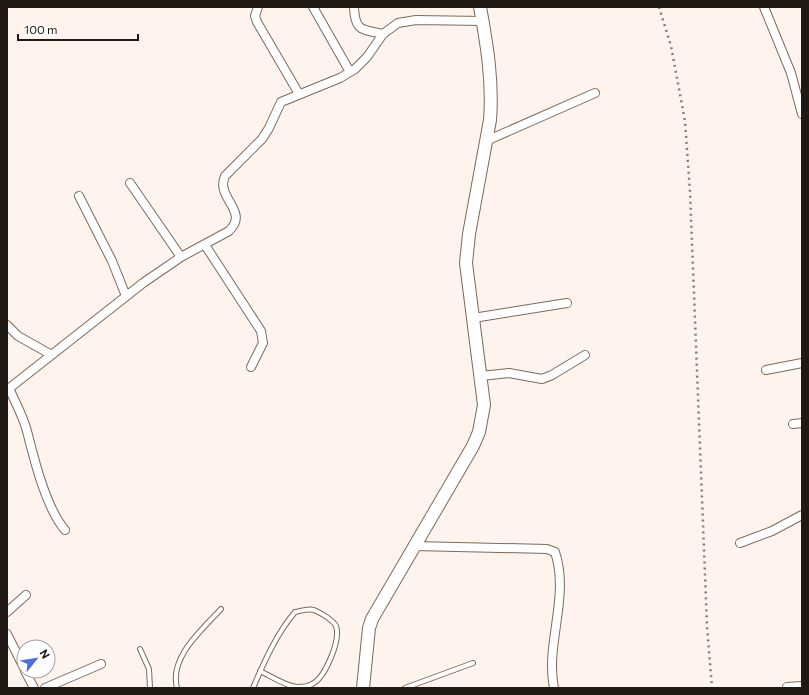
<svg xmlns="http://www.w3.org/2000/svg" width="809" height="695" viewBox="0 0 809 695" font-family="Commissioner,sans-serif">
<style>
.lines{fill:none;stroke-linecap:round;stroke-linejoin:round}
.lane-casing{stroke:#7e695a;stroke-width:6}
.street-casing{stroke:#7e695a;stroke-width:10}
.secondary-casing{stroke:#7e695a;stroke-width:14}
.lane{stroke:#fff;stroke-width:4}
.street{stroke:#fff;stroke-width:8}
.secondary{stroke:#fff;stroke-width:12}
.rail{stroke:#857c76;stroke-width:2.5;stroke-dasharray:2 4;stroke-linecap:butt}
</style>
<rect width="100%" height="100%" fill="#fef4ed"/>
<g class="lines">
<g class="lane-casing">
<path id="lane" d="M 140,649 L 149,669 L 150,688
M 177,688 C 169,657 202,630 221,609
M 253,688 C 264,662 277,633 295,612 C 301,611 308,608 314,610 C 321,613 333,620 336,626 C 341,640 325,678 312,684 C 309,686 301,687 297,687 C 285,686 271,676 260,671
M 405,688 L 473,663"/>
</g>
<g class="street-casing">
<path id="street" d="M 258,7 L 255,16 L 257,22 L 299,94
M 313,7 L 350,72
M 354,7 C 355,32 362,29 383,34
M 764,7 L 791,73 L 802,114
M 486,141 L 595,93
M 130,183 L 181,257
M 79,196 L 112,261 L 126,296
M 205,245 L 261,331 L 263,343 L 251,367
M 473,318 L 567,303
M 7,325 L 18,336 L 50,354
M 766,370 L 802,363
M 481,376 L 509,373 L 542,379 L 552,375 L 585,355
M 9,388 C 15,402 23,416 27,431 C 34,459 46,508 65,530
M 7,390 L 143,283 L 181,257 L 229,231 C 250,211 215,198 225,176 L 262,139 L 269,128 L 281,102 L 340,78 L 355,69 L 367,57 L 383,34 L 398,23 L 416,20 L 483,21
M 793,424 L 802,423
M 740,543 L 772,531 L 802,515
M 414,546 L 547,549 L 555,552 C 570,597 545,644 554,688
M 7,612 L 26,595
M 7,634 L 24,668
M 25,671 L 34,688
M 787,687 L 802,686
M 45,688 L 101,664"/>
</g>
<g class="secondary-casing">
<path id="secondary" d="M 363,688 L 369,628 L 372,619 L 473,446 L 479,432 L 484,405 L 466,263 L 469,234 L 490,120 C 493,81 487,45 480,7"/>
</g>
<use href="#lane" class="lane"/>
<use href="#street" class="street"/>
<use href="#secondary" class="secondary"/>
<path class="rail" d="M 659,7 L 671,46 L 685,121 L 690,192 L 707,626 L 712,688"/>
</g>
<rect width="809" height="695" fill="none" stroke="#201812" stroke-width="16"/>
<g transform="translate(36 659) rotate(60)"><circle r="19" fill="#ffffff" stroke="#a6a3a0"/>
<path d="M0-3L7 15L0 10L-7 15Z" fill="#4971e4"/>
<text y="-6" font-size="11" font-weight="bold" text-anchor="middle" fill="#201812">N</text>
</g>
<path d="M18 34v6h120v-6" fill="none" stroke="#201812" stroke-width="2"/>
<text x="24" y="34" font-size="12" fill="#201812" stroke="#ffffff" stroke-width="3" paint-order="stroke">100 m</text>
</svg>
